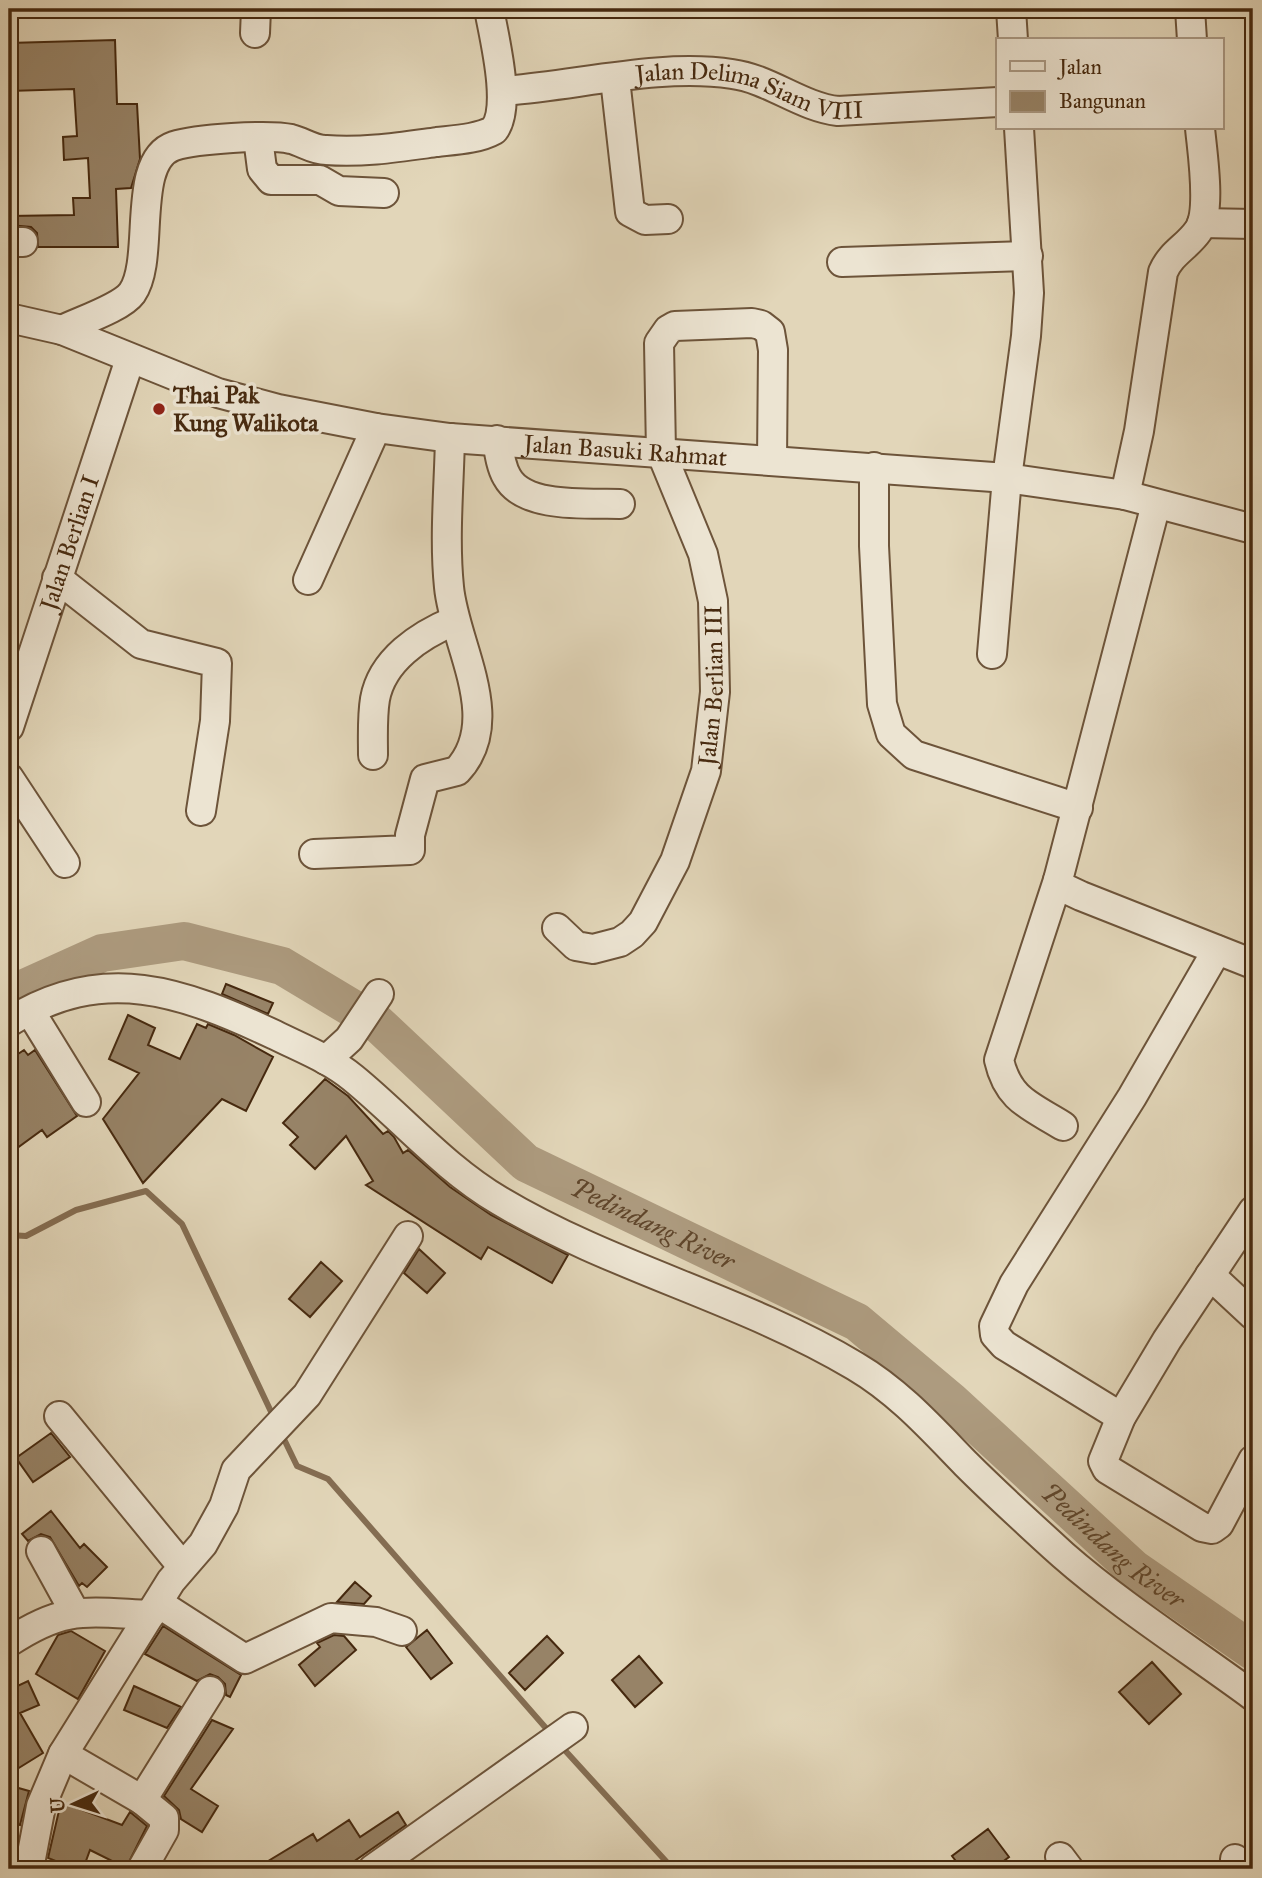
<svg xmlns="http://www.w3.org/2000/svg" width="1262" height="1878" viewBox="0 0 1262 1878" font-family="'IM FELL Great Primer',serif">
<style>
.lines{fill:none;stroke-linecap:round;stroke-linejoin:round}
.stream{stroke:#846d52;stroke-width:6}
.river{stroke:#ad9b7f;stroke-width:38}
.building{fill:#978367;stroke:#46290f;stroke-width:2}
.minor-casing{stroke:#6d543a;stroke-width:32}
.minor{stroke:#ece4d2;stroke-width:28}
.poi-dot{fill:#8f2418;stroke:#ece4d2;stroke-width:2.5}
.labels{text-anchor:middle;stroke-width:7;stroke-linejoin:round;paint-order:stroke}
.street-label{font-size:24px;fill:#46290f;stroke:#ece4d2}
.poi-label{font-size:24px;font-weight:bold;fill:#46290f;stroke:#ece4d2;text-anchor:start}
.water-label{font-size:26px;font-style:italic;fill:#60462b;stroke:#ece4d2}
</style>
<rect width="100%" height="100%" fill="#e2d6b9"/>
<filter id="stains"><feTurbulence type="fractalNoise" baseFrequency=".00286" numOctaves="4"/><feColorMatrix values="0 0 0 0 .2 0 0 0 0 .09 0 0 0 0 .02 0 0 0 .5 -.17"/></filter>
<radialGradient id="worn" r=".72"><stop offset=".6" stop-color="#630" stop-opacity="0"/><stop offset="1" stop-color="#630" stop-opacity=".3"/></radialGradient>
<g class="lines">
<path class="stream" d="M 9,1235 L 26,1236 L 76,1210 L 146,1191 L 182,1224 L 274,1418
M 282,1435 L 297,1466 L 328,1479 L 552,1735
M 561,1746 L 673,1869"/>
<path class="river" id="s1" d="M 9,995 L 102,953 L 184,941 L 282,966 L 377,1023 L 526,1163 L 857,1322 L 951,1401 L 1134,1569 L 1253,1651"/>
</g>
<path class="building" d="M 115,40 L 117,104 L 137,104 L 140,159 L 131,188 L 116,189 L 118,247 L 38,247 L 37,233 L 31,227 L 9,225 L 9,216 L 74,215 L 73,198 L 90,198 L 88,158 L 64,160 L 63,137 L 77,136 L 74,89 L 9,91 L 9,43 Z
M 226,984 L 273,1003 L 268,1014 L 222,994 Z
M 128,1015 L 155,1028 L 148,1045 L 180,1059 L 197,1024 L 206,1028 L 208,1024 L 234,1035 L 273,1057 L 246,1111 L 222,1099 L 143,1183 L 103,1119 L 139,1073 L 109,1059 Z
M 24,1050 L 28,1055 L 35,1050 L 77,1116 L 47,1137 L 42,1130 L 9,1154 L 9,1060 Z
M 325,1079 L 348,1096 L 383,1134 L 388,1131 L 394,1137 L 403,1153 L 408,1150 L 450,1187 L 491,1215 L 568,1255 L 552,1283 L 488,1247 L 481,1259 L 366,1185 L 373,1181 L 346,1136 L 315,1169 L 290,1145 L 298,1137 L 283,1123 Z
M 419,1249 L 445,1273 L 427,1293 L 404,1273 Z
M 321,1262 L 342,1281 L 310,1317 L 289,1299 Z
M 51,1433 L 70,1457 L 33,1482 L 16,1458 Z
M 51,1511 L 80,1548 L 84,1544 L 107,1567 L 87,1587 L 82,1583 L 79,1586 L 50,1537 L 41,1534 L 28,1541 L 22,1534 Z
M 355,1582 L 371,1596 L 364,1604 L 337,1602 Z
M 163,1626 L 241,1675 L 230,1697 L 226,1695 L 225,1684 L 218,1677 L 210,1674 L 197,1681 L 145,1654 Z
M 427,1630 L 452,1663 L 431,1679 L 406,1647 Z
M 71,1631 L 105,1651 L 78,1699 L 36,1674 L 58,1635 Z
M 334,1635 L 344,1636 L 356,1650 L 315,1686 L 299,1665 L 320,1647 L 317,1643 Z
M 547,1636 L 563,1653 L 525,1690 L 509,1673 Z
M 639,1656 L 662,1683 L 635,1707 L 612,1680 Z
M 1152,1662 L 1181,1694 L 1149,1724 L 1119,1692 Z
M 28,1681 L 39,1705 L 20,1713 L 43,1753 L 9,1774 L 9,1690 Z
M 134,1686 L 181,1707 L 167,1728 L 124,1710 Z
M 212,1720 L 233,1729 L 191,1789 L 218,1806 L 202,1832 L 181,1819 L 179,1810 L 164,1796 Z
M 15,1787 L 29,1791 L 20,1825 L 9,1822 Z
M 61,1802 L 122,1825 L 130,1812 L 147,1826 L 126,1868 L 90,1850 L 83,1869 L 59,1869 L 61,1863 L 48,1858 Z
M 398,1812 L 406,1825 L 343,1869 L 255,1869 L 313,1834 L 317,1841 L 349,1820 L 360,1837 Z
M 988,1829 L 1009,1857 L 993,1869 L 962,1869 L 952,1856 Z"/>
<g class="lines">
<g class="minor-casing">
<g id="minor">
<path d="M 1011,9 L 1013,40"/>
<path d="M 1190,9 L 1192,40"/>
<path d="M 255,33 L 256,9"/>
<path d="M 615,79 L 630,212 L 645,220 L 668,219"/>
<path id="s2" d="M 502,91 C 575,86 660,63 732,74 C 770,79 801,107 838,111 L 998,102"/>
<path d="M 258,138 L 262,169 L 271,180 L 320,180 L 339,191 L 384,193"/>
<path d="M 1202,223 L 1253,224"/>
<path d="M 9,242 L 23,242"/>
<path d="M 842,262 L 1028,256"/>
<path id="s3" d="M 9,318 L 62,330 L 218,393 L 278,409 L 376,428 L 450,438 L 1007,478 L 1125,495 L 1253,529"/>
<path d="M 62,330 C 80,321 121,308 132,293 C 156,259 130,161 174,146 C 196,139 268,134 291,139 C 303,142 313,150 326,150 C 363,153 400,147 437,142 C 455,140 478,139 494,130 C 512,107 494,37 489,9"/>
<path d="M 497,440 C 499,452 501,467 507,477 C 524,509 590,503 620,504"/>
<path d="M 874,467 L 874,546 L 882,704 L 891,734 L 914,755 L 1078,808"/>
<path d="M 1125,495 L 1139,431 L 1163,272 C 1171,253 1187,247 1198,231 C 1212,212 1202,151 1200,128"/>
<path d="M 1156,504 L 1058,880 L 1064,888 L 1081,896 L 1253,964"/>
<path d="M 57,578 L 141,644 L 217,663 L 215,721 L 201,811"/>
<path d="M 308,580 L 376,428"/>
<path d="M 992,654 L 1007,478 L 1026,336 L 1029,293 L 1019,128"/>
<path id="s4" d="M 9,727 L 130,359"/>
<path d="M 373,755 C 373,737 372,717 375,699 C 382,660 420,635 454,621"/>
<path d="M 9,778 L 65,863"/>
<path d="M 314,854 L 410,850 L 410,835 L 425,779 L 457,771 C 505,720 454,644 449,587 C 444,538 449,487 450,438"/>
<path d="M 1058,880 L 999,1060 C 1008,1100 1031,1106 1063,1126"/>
<path id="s5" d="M 557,928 L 576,946 L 593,949 L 620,942 L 632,934 L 643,922 L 675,861 L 706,771 L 715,692 L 713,601 L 703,554 L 661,452 L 659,343 L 668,330 L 675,326 L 752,323 L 761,325 L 770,332 L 773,350 L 772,461"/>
<path d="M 30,1011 L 86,1102"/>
<path d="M 9,1022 C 103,962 183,992 275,1035 C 301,1048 330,1059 353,1078 C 402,1118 444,1168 500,1201 C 612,1268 743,1299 855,1366 C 899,1392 931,1428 966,1464 C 997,1495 1030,1525 1063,1555 C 1120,1605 1192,1651 1253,1696"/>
<path d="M 326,1060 L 349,1039 L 379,994"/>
<path d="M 1253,1211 L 1167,1340 L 1121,1417 L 1103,1461 L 1107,1469 L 1202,1527 L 1212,1529 L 1219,1524 L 1253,1460"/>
<path d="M 1210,1275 L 1253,1315"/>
<path d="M 59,1416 L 182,1566"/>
<path d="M 1121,1417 L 1004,1345 L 995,1335 L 994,1326 L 1014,1284 L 1132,1097 L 1217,950"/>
<path d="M 41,1551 L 74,1611"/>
<path d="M 158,1603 L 245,1659 L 331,1618 L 376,1622 L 402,1631"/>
<path d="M 9,1642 C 65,1605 86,1612 150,1615"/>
<path d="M 63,1754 L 142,1800 L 164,1818 L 164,1830 L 142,1869"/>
<path d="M 142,1800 L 210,1691"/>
<path d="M 1060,1857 L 1069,1869"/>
<path d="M 1235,1859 L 1238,1869"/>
<path d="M 29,1869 L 41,1806 L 63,1754 L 171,1581 L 203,1544 L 224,1506 L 236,1470 L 307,1395 L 408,1236"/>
<path d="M 373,1869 L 573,1727"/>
</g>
</g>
<use href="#minor" class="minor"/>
</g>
<circle class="poi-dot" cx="159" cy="409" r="7"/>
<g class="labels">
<g class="street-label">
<text dy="8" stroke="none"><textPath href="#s2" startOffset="252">Jalan Delima Siam VIII</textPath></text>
<text dy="8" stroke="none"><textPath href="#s3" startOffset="635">Jalan Basuki Rahmat</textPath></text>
<text dy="8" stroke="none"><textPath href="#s4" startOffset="194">Jalan Berlian I</textPath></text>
<text dy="8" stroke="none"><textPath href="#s5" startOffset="352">Jalan Berlian III</textPath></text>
</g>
<g class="poi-label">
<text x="173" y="403">Thai Pak<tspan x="173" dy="28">Kung Walikota</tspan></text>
</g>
<g class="water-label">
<text dy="9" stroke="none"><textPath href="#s1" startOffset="742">Pedindang River</textPath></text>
<text dy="9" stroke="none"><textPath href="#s1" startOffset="1309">Pedindang River</textPath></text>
</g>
</g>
<rect width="1262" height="1878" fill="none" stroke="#e2d6b9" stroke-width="35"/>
<rect x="10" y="10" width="1241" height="1857" fill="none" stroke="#46290f" stroke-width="3.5"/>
<rect x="18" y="18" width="1227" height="1843" fill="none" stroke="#46290f" stroke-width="2"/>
<rect x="996" y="38" width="228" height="91" fill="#ece4d2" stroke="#aa9984" stroke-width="2"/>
<rect x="1010" y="61" width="35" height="10" fill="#ece4d2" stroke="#aa9984" stroke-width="2"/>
<text x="1059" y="74" font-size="21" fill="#46290f">Jalan</text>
<rect x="1010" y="91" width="35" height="21" fill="#978367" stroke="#aa9984" stroke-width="2"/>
<text x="1059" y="108" font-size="21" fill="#46290f">Bangunan</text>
<g transform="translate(74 1804) rotate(266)" stroke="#ece4d2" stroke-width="5" paint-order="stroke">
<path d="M0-5L12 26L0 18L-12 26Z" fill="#46290f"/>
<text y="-10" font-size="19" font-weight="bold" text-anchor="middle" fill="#46290f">U</text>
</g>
<rect width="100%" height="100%" filter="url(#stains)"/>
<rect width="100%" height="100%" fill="url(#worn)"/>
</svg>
